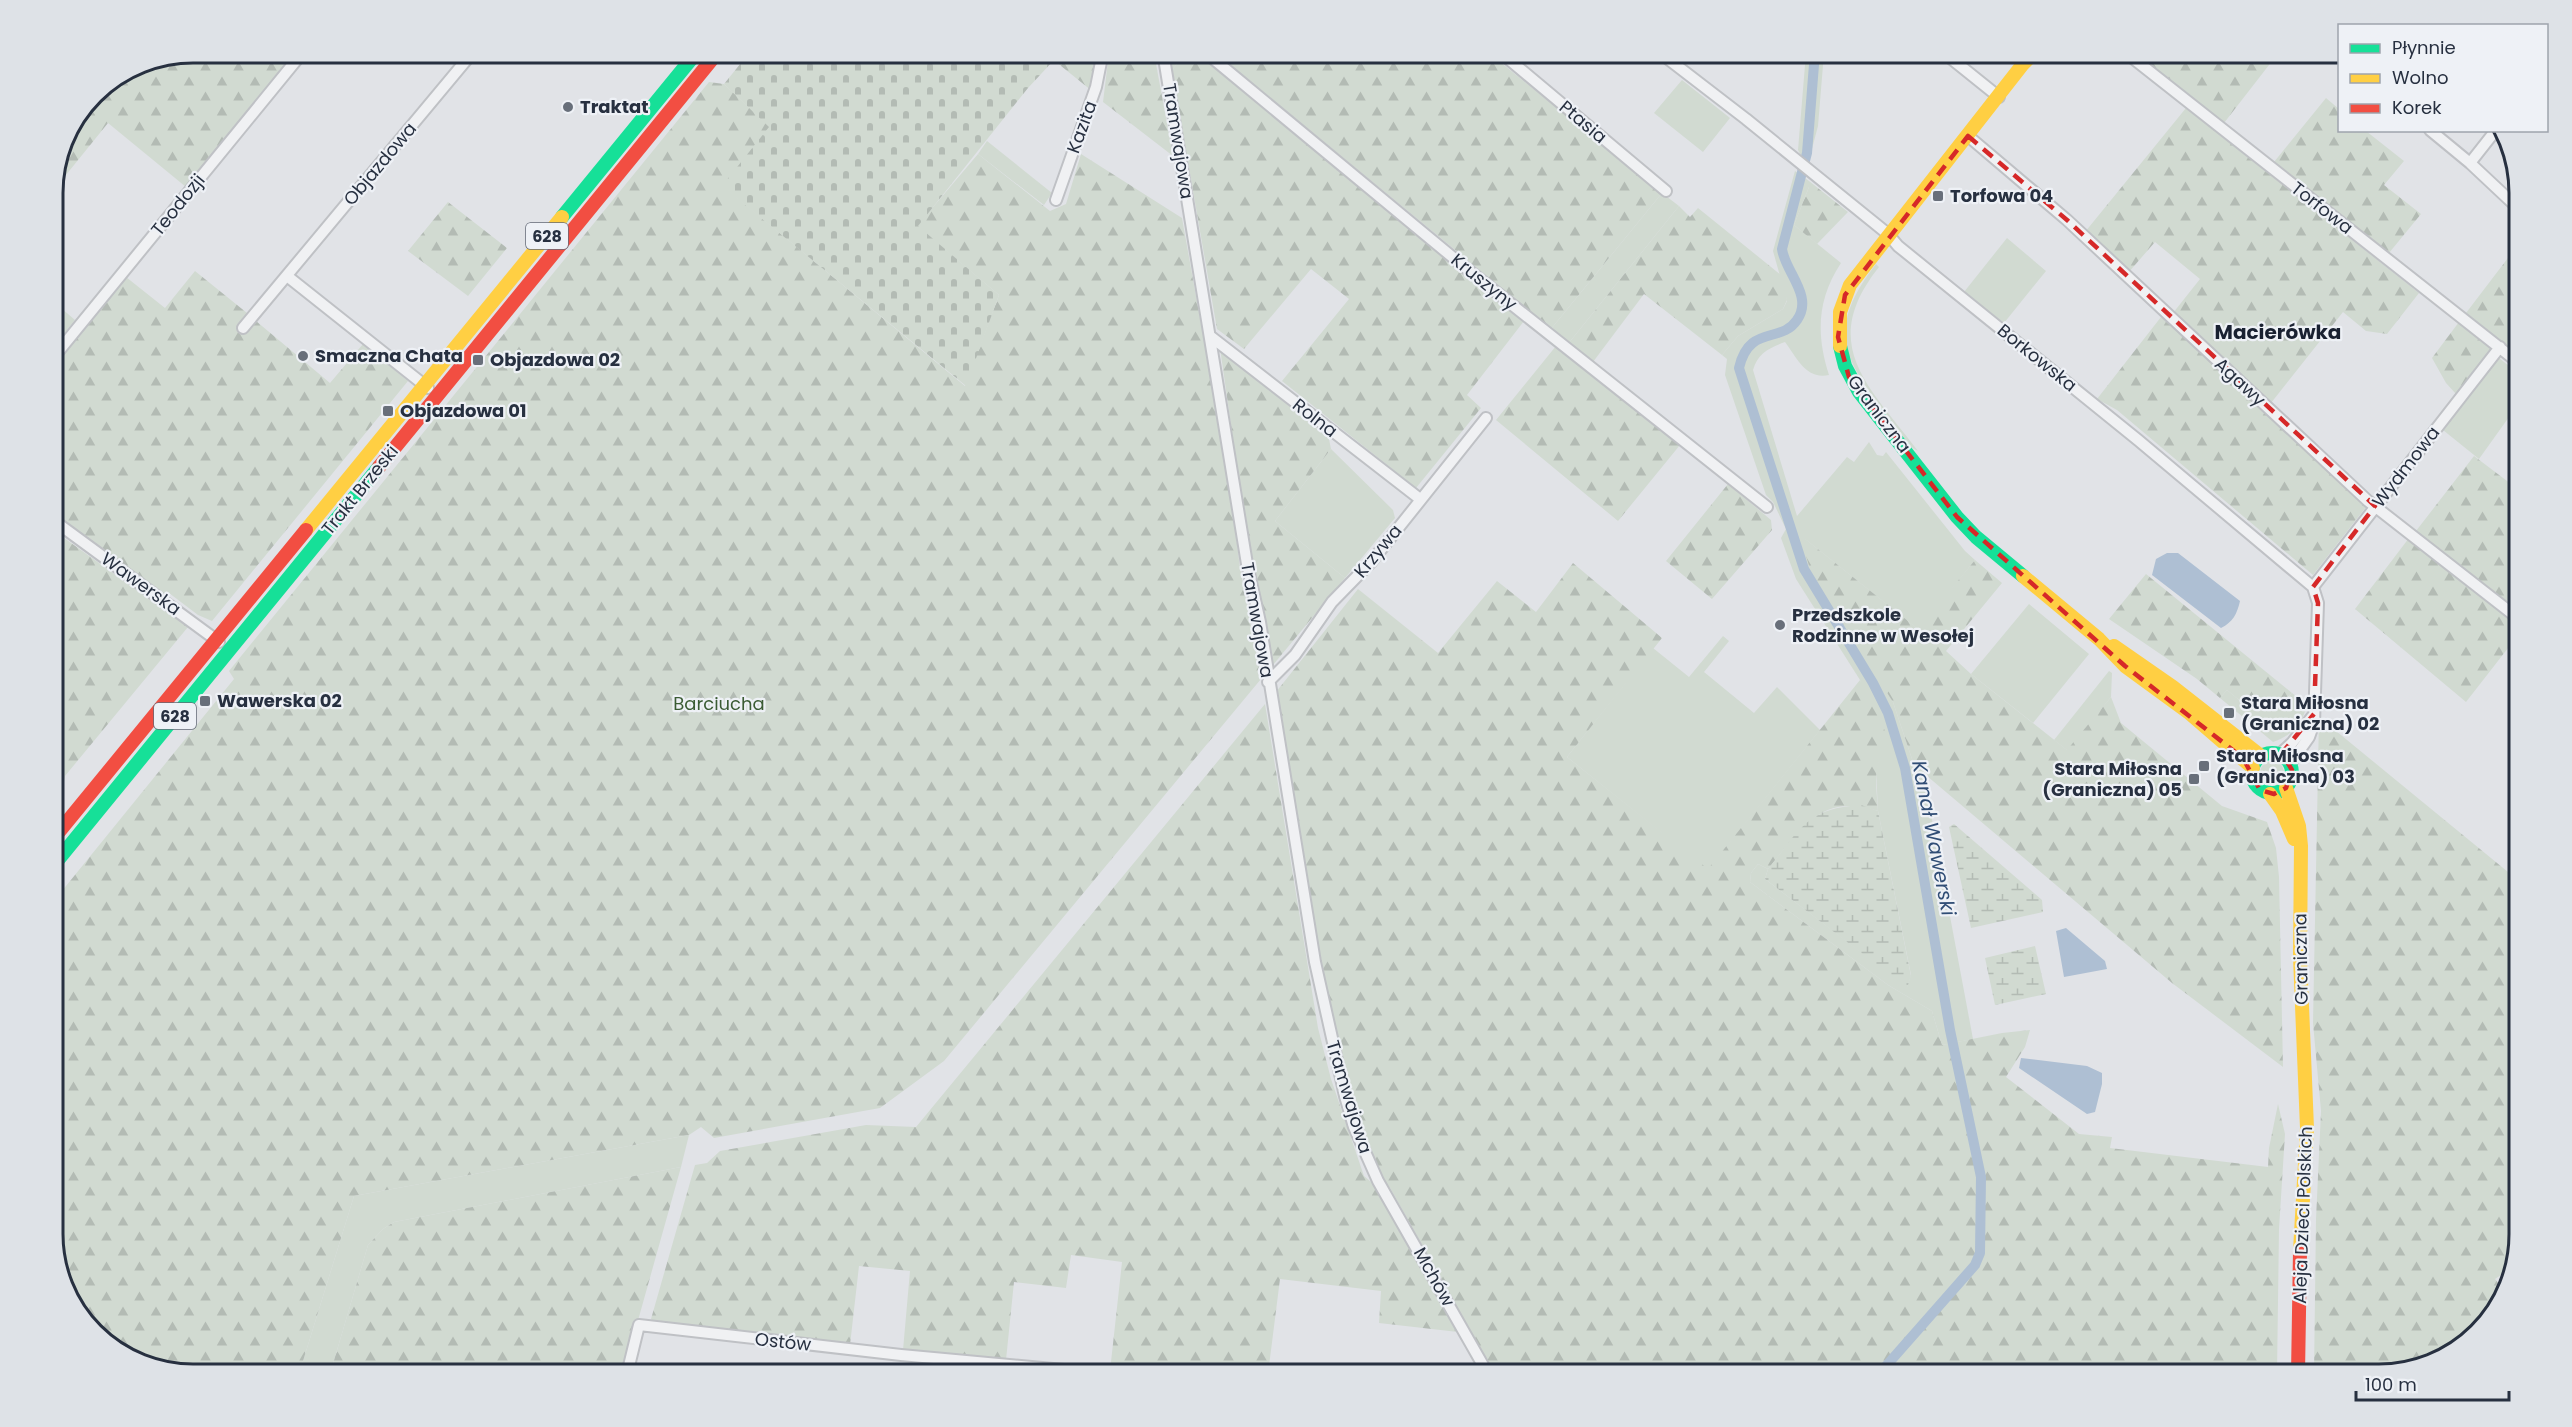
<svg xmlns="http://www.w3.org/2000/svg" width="2572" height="1427" viewBox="0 0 2572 1427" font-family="Poppins,sans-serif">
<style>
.green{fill:#d1dad1}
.forest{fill:url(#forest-firs)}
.wetland{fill:url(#wetland-marsh)}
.cemetery{fill:url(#cemetery-stones)}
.water{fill:#aebfd3}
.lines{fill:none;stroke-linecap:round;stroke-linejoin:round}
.canal{stroke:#aebfd3;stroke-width:10}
.street-casing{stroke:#bfc1c5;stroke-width:14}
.street{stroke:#f0f1f3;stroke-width:10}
.fast{stroke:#16e098;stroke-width:14}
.slow{stroke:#ffcf43;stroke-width:14}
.jam{stroke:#f24e42;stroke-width:14}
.marked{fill:none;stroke:#d62828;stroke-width:4.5;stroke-dasharray:12 8;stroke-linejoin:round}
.poi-dot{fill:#686f7a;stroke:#eef1f6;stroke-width:2}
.labels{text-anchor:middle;stroke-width:4.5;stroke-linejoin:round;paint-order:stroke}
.shield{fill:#eef1f6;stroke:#636a77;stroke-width:1.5}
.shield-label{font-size:16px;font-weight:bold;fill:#273040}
.poi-label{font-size:18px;font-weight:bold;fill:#273040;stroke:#eef1f6;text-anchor:start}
.street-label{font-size:18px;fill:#273040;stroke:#eef1f6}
.park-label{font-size:18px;fill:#3b5c34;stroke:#eef1f6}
.neighbourhood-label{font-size:20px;font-weight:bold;fill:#192131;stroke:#eef1f6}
.water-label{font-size:20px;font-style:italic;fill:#304d75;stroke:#eef1f6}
.rim{fill:none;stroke:#273040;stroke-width:3}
</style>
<defs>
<pattern id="forest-firs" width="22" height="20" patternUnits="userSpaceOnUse" patternTransform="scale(1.5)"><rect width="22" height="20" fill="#d1dad1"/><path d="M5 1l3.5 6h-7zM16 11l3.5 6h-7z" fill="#b3bbb4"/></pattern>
<pattern id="wetland-marsh" width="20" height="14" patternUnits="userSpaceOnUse" patternTransform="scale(1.5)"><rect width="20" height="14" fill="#d1dad1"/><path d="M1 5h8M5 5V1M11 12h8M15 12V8" fill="none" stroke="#b3bbb4"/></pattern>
<pattern id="cemetery-stones" width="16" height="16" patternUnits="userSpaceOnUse" patternTransform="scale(1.5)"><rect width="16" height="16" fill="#d1dad1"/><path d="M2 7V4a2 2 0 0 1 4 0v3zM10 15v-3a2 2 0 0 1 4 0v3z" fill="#b3bbb4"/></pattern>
</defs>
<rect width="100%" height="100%" fill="#e1e3e7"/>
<path class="green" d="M 1168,52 L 1186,53 L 1172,70 Z
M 1806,53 L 1824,53 L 1818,126 L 1809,160 L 1800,154 L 1798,150 Z
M 1682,80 L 1730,118 L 1703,152 L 1654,113 Z
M 987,141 L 1052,193 L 1044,205 L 978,154 Z
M 1795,171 L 1809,181 L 1809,187 L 1794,225 L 1841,263 C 1817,299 1816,335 1829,375 C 1806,380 1797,358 1785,342 C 1769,348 1758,353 1753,370 L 1797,516 L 1847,457 L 1854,462 L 1869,442 L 1877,455 L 1883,456 L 1886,452 L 1965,551 L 1975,560 L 1919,630 L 1805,539 L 1893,702 L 1914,765 L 1923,772 L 1973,1039 L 1942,1045 L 1932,1011 L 1888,985 L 1750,882 L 1751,873 L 1758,864 L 1768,869 L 1765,879 L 1907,987 L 1911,975 L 1878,811 L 1876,770 L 1881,754 L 1860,680 L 1796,579 L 1781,538 L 1786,529 L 1773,502 L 1766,495 L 1725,375 L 1727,359 L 1722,355 L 1738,336 L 1783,309 L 1787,301 L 1773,251 Z
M 1662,193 L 1679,206 L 1568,344 L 1551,329 Z
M 2007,238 L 2046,271 L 2004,323 L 1964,292 Z
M 1876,264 L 1879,267 C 1817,345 1869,386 1918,451 C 1906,446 1896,428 1888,417 C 1843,359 1826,328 1876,264 Z
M 2499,358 L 2519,374 L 2519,403 L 2479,459 L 2443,430 Z
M 1331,449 L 1393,510 L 1395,518 L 1345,578 L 1275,521 Z
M 2029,604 L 2089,654 L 2033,723 L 1971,674 Z
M 1723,636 L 1729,641 L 1704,672 L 1754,713 L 1777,687 L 1820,730 L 1708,870 L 1567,757 L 1653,648 L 1689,677 Z
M 2109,671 L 2112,673 L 2111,697 L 2068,751 L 2054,740 Z
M 2227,690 L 2244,704 L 2278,707 L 2292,693 L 2307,705 C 2303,723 2290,737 2273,742 L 2220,698 Z
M2260 773a12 12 0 1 1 24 0a12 12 0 1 1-24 0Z
M 689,1135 L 681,1167 L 394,1222 L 383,1229 L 368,1245 L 330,1374 L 299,1374 L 354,1196 Z"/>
<path class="forest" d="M 2272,52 L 2276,56 L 2224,123 L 2135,53 Z
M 193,53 L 298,53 L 186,187 L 108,123 L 53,191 L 67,131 L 94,93 L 140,63 Z
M 1045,53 L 1100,53 L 1092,91 Z
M 1109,53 L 1154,53 L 1173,156 L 1103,102 Z
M 1186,53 L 1199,53 L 1524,321 L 1467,395 L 1481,408 L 1416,488 L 1282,381 L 1349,299 L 1311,269 L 1244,349 L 1217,329 L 1172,70 Z
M 1216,53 L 1489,53 L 1662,193 L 1551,329 Z
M 709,82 L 724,84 L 770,127 L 723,186 L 965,386 L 999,295 L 917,226 L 978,154 L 1050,211 L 1066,204 L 1081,154 L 1182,218 L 1229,480 L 1240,568 L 1261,679 L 944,1061 L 880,1108 L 714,1138 L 701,1127 L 689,1135 L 354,1196 L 299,1374 L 193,1374 L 123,1356 L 72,1304 L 53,1243 L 53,902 L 234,679 L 229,671 Z
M 2326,98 L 2339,109 L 2340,130 L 2366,131 L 2404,161 L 2384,185 L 2421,214 L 2389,253 L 2274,162 Z
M 2186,108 L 2419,293 L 2387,334 L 2366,331 L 2343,312 L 2271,403 L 2173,313 L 2200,279 L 2155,242 L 2128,273 L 2085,232 Z
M 1809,181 L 1848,212 L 1817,244 L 1794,225 L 1809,187 Z
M 448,202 L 507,248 L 468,296 L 408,251 Z
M 1679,206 L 1690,217 L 1698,208 L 1781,275 L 1785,290 L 1787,300 L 1783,309 L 1738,336 L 1722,355 L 1644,294 L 1593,362 L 1568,344 Z
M 2514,250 L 2519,254 L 2519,356 L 2466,313 Z
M 195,271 L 247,313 L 236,328 L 243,335 L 256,321 L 330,383 L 363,344 L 408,381 L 212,621 L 198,615 L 169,593 L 160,594 L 53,516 L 53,366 L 126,277 L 165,308 Z
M 53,301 L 75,320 L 53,347 Z
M 2161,317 L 2232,380 L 2366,507 L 2313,575 L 2117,410 L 2097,399 Z
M 2459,322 L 2491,349 L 2456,394 L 2446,383 L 2432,358 Z
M 1556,346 L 1680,445 L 1618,521 L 1496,420 Z
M 1220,348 L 1329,439 L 1331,449 L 1275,521 L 1345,578 L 1273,665 L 1250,558 Z
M 2474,456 L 2519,490 L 2519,612 L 2416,531 Z
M 1728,484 L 1771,520 L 1772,530 L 1712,599 L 1666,561 Z
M 53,530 L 188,627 L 65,776 L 59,810 L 53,818 Z
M 1804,538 L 1918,629 L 1975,560 L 2002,583 L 1946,651 L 1971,674 L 2067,750 L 2111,697 L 2121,723 L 2222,806 L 2267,822 L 2276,848 L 2279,877 L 2283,1067 L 2172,983 L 1914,765 L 1893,702 L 1812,575 L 1806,556 Z
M 2409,538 L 2519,626 L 2519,634 L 2466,702 L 2355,609 Z
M 1573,563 L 1662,638 L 1567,757 L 1708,869 L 1860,680 L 1876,709 L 1891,746 C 1870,763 1877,787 1878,811 C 1820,792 1801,830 1768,869 L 1758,864 L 1751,873 L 1750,882 L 1888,985 L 1932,1011 L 1942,1045 L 2002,1033 L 2030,1030 L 2025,1047 L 2006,1077 L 2079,1134 L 2112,1137 L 2110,1148 L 2268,1167 L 2269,1148 L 2278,1104 L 2285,1134 L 2279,1229 L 2277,1374 L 1495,1374 L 1390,1188 L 1379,1175 L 1341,1064 L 1324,987 L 1276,692 L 1358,589 L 1438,653 L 1497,581 L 1536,612 Z
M 2146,574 L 2292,693 C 2266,719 2254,713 2227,690 L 2220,698 L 2197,679 L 2109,619 Z
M 1265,704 L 1318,1028 L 1331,1079 L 1364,1176 L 1376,1186 L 1458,1332 L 1379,1323 L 1381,1291 L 1280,1279 L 1268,1374 L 1151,1374 L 1110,1371 L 1122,1262 L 1071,1255 L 1066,1288 L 1014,1282 L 1006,1360 L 903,1350 L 910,1271 L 859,1266 L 850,1345 L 657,1324 L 651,1319 L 695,1165 L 707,1163 L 720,1151 L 866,1125 L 916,1127 Z
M 2319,717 L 2519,881 L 2519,1076 L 2508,1085 L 2519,1105 L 2519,1234 L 2510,1269 L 2495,1279 L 2499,1284 L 2508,1278 L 2501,1304 L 2449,1355 L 2379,1374 L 2314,1374 L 2316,1219 L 2321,1111 L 2313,1023 Z
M 681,1167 L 623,1374 L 330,1374 L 368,1245 L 383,1229 L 394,1222 Z"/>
<path class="wetland" d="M 1861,805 L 1878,811 L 1911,976 L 1907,988 L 1765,879 L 1768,869 C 1800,830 1806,808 1861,805 Z
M 1954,824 L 2042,900 L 2043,912 L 1971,928 L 1949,827 Z
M 2035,946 L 2046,994 L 1995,1005 L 1985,958 Z"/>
<path class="cemetery" d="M 1045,53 L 1054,60 L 1028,88 L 918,226 L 999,295 L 966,386 L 722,186 L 769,127 L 724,84 L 749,53 Z"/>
<path class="water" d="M 2167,553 L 2178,553 L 2240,601 C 2237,614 2233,622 2221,628 L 2152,575 L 2156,559 Z
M 2066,928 L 2105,961 L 2107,969 L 2064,977 L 2056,931 Z
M 2021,1058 L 2087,1066 L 2102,1073 L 2102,1084 L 2095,1112 L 2087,1114 L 2019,1068 Z"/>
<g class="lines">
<path class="canal" d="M 1815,52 L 1807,153 L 1782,249 C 1785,272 1814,296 1797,320 C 1781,344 1749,324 1739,368 L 1804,569 L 1873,683 L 1888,713 L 1905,768 L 1950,1030 L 1981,1177 L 1980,1253 L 1975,1265 L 1879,1374"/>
<g class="street-casing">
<path id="street" d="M 1163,52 L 1247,564 L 1260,622 L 1315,962 L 1345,1096 L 1354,1127 L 1378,1181 L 1488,1374
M 1205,52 L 1462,265 L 1767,507
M 1500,52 L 1666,191
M 1659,52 L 1746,119 L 1888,234 L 1898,246 L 2138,440 L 2313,587 L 2318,603 L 2314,723 L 2309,737 L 2290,764
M 1943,52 L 1999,97
M 2125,52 L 2519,363
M 2335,52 L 2340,56
M 2430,130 L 2470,163 L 2519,209
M 1968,136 L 2067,220 L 2368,501 L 2519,619
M 2470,163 L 2496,130
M 1056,200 L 1096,87 L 1103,52
M 287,276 L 428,388
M 243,328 L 473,52
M 1210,336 L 1420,499
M 53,358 L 303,52
M 53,520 L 219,642
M 2313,587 L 2500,347
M 1268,682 L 1295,655 L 1332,602 L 1372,561 L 1486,418
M 2279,755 L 2292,743 L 2312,717
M 627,1374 L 639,1325 L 901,1355 L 1107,1374"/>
</g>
<use href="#street" class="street"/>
<path class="fast" d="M 562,217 L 697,52
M 1840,346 L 1845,366 L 1859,392 L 1957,517 L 1976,537 L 2023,576
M2252 773a20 20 0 1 1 40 0a20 20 0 1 1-40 0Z
M 53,866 L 379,467"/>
<path class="slow" d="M 1840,346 L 1840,312 L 1850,285 L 2023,64 L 2035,52
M 306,530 L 562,217
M 2023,576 L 2099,639 L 2125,666 L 2188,712 L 2253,768
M 2114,646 L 2173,687 L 2261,756
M 2286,788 L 2299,826 L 2301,846 L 2300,957 L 2307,1128 L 2300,1251
M 2270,794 L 2282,811 L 2294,839"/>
<path class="jam" d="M 379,467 L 718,52
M 53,839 L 306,530
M 2298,1374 L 2300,1251"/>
</g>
<path class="marked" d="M 1968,136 L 2067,220 L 2375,506 L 2313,587 L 2318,603 L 2314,714 L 2282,753 L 2292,770 L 2286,788 L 2274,794 L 2260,790 L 2243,758 L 2125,666 L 1957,517 L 1849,377 L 1838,337 L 1845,295 Z"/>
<g class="poi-dot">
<circle cx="568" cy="107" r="6"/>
<rect x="1932" y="190" width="12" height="12" rx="3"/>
<circle cx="303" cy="356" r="6"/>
<rect x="472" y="354" width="12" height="12" rx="3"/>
<rect x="382" y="405" width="12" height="12" rx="3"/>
<circle cx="1780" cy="625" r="6"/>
<rect x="199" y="695" width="12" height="12" rx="3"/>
<rect x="2223" y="707" width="12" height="12" rx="3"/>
<rect x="2198" y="760" width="12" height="12" rx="3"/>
<rect x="2188" y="773" width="12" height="12" rx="3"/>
</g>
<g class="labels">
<g class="shield">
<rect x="526" y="223" width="42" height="26" rx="4.5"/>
<rect x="154" y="703" width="42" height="26" rx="4.5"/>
</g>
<g class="shield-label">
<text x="547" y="242">628</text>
<text x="175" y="722">628</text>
</g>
<g class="poi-label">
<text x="580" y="113">Traktat</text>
<text x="1950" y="202">Torfowa 04</text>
<text x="315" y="362">Smaczna Chata</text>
<text x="490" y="366">Objazdowa 02</text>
<text x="400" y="417">Objazdowa 01</text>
<text x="1792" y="621">Przedszkole<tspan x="1792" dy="21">Rodzinne w Wesołej</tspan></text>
<text x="217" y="707">Wawerska 02</text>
<text x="2241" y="709">Stara Miłosna<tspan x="2241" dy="21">(Graniczna) 02</tspan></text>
<text x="2216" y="762">Stara Miłosna<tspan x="2216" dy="21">(Graniczna) 03</tspan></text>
<text x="2182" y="775" text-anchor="end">Stara Miłosna<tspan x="2182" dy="21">(Graniczna) 05</tspan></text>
</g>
<g class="street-label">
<text transform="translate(1583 122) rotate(40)" y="6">Ptasia</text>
<text transform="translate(1082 127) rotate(-70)" y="6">Kazita</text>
<text transform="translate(1178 141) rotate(81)" y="6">Tramwajowa</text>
<text transform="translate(380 164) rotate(-50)" y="6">Objazdowa</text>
<text transform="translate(178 205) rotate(-51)" y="6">Teodozji</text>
<text transform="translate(2322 208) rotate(38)" y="6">Torfowa</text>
<text transform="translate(1484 282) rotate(39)" y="6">Kruszyny</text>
<text transform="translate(2037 358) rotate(39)" y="6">Borkowska</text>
<text transform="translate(2240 382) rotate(43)" y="6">Agawy</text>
<text transform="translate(1879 414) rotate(53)" y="6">Graniczna</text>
<text transform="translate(1315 418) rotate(38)" y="6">Rolna</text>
<text transform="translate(2406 467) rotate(-52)" y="6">Wydmowa</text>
<text transform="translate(360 490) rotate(-51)" y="6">Trakt Brzeski</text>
<text transform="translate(1378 551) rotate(-50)" y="6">Krzywa</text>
<text transform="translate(141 584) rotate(36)" y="6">Wawerska</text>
<text transform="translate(1257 620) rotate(80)" y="6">Tramwajowa</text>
<text transform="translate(2301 959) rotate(-91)" y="6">Graniczna</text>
<text transform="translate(1349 1097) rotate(73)" y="6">Tramwajowa</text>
<text transform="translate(2303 1215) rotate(-88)" y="6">Aleja Dzieci Polskich</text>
<text transform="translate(1434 1277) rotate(61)" y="6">Mchów</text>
<text transform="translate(783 1342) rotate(6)" y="6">Ostów</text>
</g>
<g class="park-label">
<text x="719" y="710">Barciucha</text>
</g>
<g class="neighbourhood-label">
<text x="2278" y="339">Macierówka</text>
</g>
<g class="water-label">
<text transform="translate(1934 838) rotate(79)" y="7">Kanał Wawerski</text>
</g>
</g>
<path d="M0 0H2572V1427H0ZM193 63H2379A130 130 0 0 1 2509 193V1234A130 130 0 0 1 2379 1364H193A130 130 0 0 1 63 1234V193A130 130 0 0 1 193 63Z" fill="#dee2e7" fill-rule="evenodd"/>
<path class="rim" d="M193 63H2379A130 130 0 0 1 2509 193V1234A130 130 0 0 1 2379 1364H193A130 130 0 0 1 63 1234V193A130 130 0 0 1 193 63Z"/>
<rect x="2338" y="24" width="210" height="108" fill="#eef1f6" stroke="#9ea4ad" stroke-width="1.5"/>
<rect x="2350" y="44" width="30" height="9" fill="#16e098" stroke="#9ea4ad" stroke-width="1.5"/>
<text x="2392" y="54" font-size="18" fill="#273040">Płynnie</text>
<rect x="2350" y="74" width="30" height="9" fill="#ffcf43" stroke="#9ea4ad" stroke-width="1.5"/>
<text x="2392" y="84" font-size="18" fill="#273040">Wolno</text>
<rect x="2350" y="104" width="30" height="9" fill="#f24e42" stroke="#9ea4ad" stroke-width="1.5"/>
<text x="2392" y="114" font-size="18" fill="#273040">Korek</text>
<path d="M2356 1391v9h153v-9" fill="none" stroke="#273040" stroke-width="3"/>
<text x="2365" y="1391" font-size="18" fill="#273040" stroke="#eef1f6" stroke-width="4.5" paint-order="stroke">100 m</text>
</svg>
